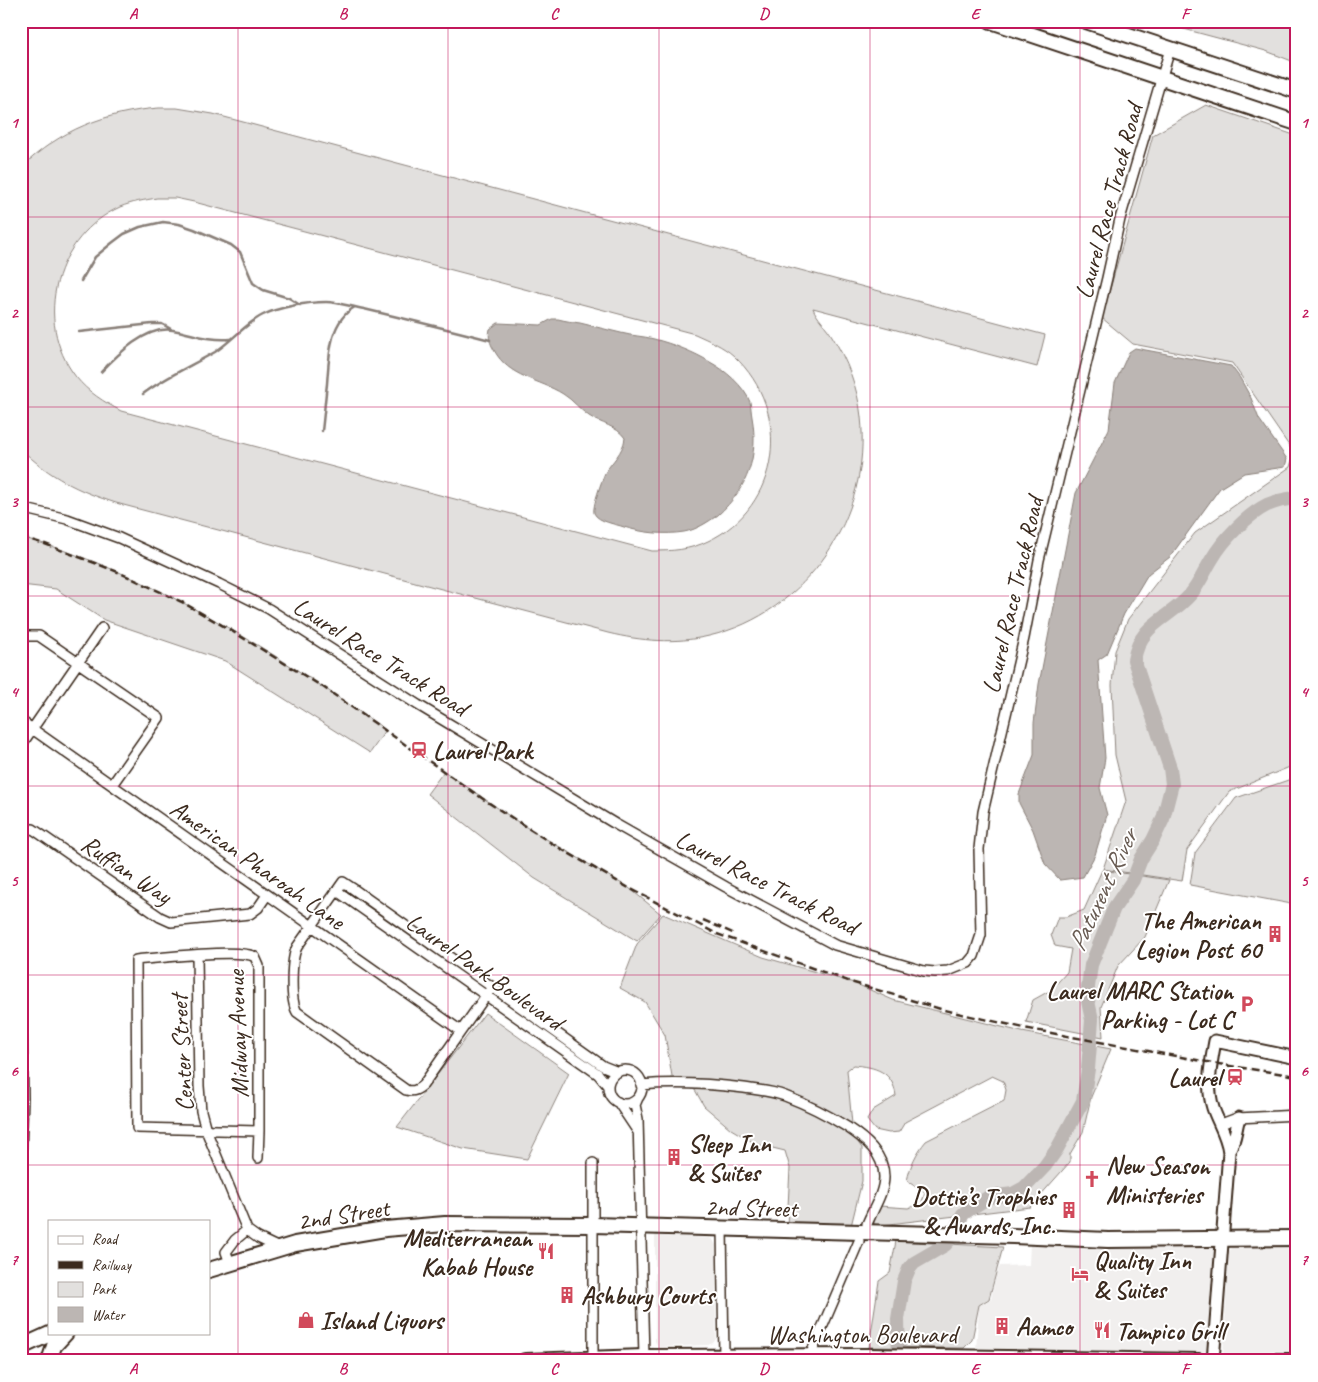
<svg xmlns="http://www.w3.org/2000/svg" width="1318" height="1382" viewBox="0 0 1318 1382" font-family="Caveat,sans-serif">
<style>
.built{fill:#f1efee}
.green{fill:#e2e0de;stroke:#8e857e;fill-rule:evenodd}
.water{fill:#bcb6b3;stroke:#887e77}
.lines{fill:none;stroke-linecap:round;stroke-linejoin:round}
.stream{stroke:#887e77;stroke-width:2.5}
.river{stroke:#bcb6b3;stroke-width:14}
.minor-casing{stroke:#3b2a1e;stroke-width:12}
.tertiary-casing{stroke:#3b2a1e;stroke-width:15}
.primary-casing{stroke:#3b2a1e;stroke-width:18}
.minor{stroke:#fff;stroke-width:9}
.tertiary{stroke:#fff;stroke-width:11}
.primary{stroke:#fff;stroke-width:14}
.rail{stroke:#3b2a1e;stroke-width:2.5;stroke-dasharray:8 4;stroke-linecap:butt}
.grid{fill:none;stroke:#c2185b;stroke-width:1;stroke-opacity:0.55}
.labels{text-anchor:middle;stroke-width:4;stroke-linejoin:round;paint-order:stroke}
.street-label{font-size:25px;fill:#3b2a1e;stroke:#fff}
.poi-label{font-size:25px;font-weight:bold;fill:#3b2a1e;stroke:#fff;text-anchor:start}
.water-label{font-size:26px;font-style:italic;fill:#685b52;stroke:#fff}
.neatline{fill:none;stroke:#c2185b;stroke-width:2}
.grid-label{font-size:16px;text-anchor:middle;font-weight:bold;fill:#c2185b}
</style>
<rect width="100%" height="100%" fill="#fff"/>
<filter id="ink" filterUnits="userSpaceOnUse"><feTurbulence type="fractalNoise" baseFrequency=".02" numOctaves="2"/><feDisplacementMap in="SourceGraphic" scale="10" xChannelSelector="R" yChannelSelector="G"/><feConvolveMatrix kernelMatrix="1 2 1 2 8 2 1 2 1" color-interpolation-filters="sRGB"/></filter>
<g filter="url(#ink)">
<path class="built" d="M 655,1236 L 709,1238 L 713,1240 L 716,1245 L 716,1339 L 713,1343 L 708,1345 L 658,1347 L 655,1341 Z
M 1030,1243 L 1210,1243 L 1215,1249 L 1212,1323 L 1208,1354 L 1142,1351 L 976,1350 L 979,1306 L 991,1299 L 996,1276 L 1000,1266 L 1029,1265 Z
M 1260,1244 L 1297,1245 L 1297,1355 L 1223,1355 L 1229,1251 L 1235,1245 Z"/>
<path class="green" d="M 1154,21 L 1297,21 L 1297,63 L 1266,51 Z
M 1206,105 L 1297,136 L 1297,764 L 1229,792 L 1187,850 L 1182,881 L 1103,869 L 1126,801 L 1115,755 L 1112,685 L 1115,651 L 1128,619 L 1195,533 L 1290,467 L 1294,453 L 1232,363 L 1133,344 L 1102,318 L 1153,135 Z
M 159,108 L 177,108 L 213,114 L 1045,335 L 1037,367 L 813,308 C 816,317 827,327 832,336 C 847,360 858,388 861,417 C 872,516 807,613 709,636 C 675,644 641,641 608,633 L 116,503 C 78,491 50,477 21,449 L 21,168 C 59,130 106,112 159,108 ZM 157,198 L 175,198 L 194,202 L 695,334 C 708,340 723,346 734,356 C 793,411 781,507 708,541 C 690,550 672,551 652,551 L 121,411 C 104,402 88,392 76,377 C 32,320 56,236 120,207 C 132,202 145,200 157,198 Z
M 21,537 C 154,574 274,652 386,730 L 370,753 L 225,661 L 104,620 L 56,589 L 21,585 Z
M 444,771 L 521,824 L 629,888 L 661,914 L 637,941 L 534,878 L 427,794 Z
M 1297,777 L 1297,905 L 1190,885 L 1195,853 L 1236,798 Z
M 1102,870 L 1169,880 L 1145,937 L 1118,966 L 1101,1007 L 1103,1037 L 1026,1022 L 1033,1000 L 1051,990 L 1067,972 L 1071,949 L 1055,946 L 1051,935 L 1058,917 L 1066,917 L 1084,910 Z
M 663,914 L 763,957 L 854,983 L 893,1000 L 1022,1032 L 1111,1049 L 1091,1097 L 1083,1132 L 1070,1154 L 1070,1162 L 1030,1207 L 873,1226 L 879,1206 L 908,1208 L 921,1204 L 925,1193 L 907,1181 C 910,1166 916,1153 926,1141 L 1004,1101 L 1006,1090 L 1003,1081 L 992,1076 L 905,1122 L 899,1132 L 889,1133 L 875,1130 L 867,1120 L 873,1110 L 896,1096 C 893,1071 875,1067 854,1065 L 847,1070 L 853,1135 L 862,1148 L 862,1181 L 851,1226 L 787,1226 L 790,1168 L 785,1151 L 756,1144 L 731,1129 L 704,1106 L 695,1090 L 673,1082 L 665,1035 L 645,1002 L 620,988 L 637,944 Z
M 485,1013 L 569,1073 L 527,1159 L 463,1149 L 397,1127 Z
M 896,1241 L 1003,1247 L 989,1299 L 979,1305 L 972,1340 L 964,1348 L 869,1347 L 879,1281 L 890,1273 Z"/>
<path class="water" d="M 552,319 L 558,319 C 566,321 573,322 580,323 C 594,326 607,330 621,333 C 632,336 643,336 654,339 C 673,344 694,352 710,362 C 725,370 744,386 750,402 C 751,406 751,412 752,417 C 759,456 748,488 718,515 C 708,522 696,530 684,532 C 665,535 643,533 624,527 C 616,524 598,522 594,513 C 592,507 602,480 605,473 C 612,461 623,453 625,438 C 617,426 601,424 589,416 C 580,410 573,400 563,394 C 539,379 509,378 494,350 C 490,343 488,337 490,329 L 498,323 L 541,325 Z
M 1135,348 L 1231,366 L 1240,378 L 1251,398 L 1259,419 L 1287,459 L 1285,467 L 1244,473 L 1220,488 L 1170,557 L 1148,574 L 1124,614 L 1107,654 L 1098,660 L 1105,758 L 1100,788 L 1107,815 L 1095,855 L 1083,877 L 1060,880 L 1045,864 L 1033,830 L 1019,803 L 1019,794 L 1034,755 L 1034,723 L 1039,684 L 1076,493 L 1109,429 L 1115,383 L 1129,352 Z"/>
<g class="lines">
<path class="stream" d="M 81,281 L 95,257 L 112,243 L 124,234 L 140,227 L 163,222 L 179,224 L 194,229 L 231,245 L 240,252 L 253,283 L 263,290 L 289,298 L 300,305
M 79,332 L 152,324 L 162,324 L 171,329
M 101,372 C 117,355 147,325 173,330 C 194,334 209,341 231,339
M 143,394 C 165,377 191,366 215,352 C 232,341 245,324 263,315 C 279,307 308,302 326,302 C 339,302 351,307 364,309 C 406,319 448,329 490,340
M 322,431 C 324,415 325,400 327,384 C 329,358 329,321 355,307"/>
<path class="river" d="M 899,1361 L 898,1319 L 904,1281 L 909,1269 L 914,1263 L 945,1245 L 951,1238 L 963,1214 L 973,1207 L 989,1197 L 1013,1194 L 1024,1188 L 1045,1166 L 1057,1149 L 1083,1101 L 1088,1069 L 1092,1020 L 1088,1001 L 1088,987 L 1091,965 L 1114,908 L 1133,880 L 1141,859 L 1153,840 L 1163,819 L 1172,784 L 1170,768 L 1134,660 C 1140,623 1168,620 1190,595 C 1199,585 1205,570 1212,559 C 1223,540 1247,515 1267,505 C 1276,501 1286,499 1297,498"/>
<g class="minor-casing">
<path id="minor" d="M 21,508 L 67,519 L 119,538 L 219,584 L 269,609 L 418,705 L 617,825 L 726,887 L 835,945 L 924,971 L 935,972 L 948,971 L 968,963 L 974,956 L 981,935 L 979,849 L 983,812 L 1024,638 L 1039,560 L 1107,278 L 1120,219 L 1170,49
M 21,639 L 28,636 L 39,636 L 159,718 L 112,785
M 21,721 L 461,1031
M 21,747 L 24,741 L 102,628
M 21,830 L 33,829 L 160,917 L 171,922 L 250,914 L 258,908 L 267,895
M 337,891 L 598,1074 L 608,1086
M 197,955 L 199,1086 L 201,1111 L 206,1130 L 247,1230 L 258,1238 L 279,1248
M 492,987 L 423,1085 C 417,1090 414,1092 406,1090 L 297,1012 C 290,1001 291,959 297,947 L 343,882 L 352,888 L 482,980 L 502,994 L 603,1066 L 618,1072
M608 1087a17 17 0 1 1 34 0a17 17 0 1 1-34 0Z
M 641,1085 C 676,1082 710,1084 744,1088 C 758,1090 772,1091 785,1096 C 806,1104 828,1115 847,1127 C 865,1139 884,1154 884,1177 C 884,1193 873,1209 867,1224
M 638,1098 L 635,1105 L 638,1119 L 644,1357
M 618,1102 L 638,1132
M 1221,1124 L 1237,1118 L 1297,1115
M 21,1155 L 23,1098 L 22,1034
M 258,1158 L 259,1131 L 259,966 L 255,957 C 241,948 157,958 136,960 L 137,1128 L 259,1131
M 722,1229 L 724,1356
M 230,1263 L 226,1252 L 235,1240 L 247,1230
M 21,1305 L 23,1361
M 810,1356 L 859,1241
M 593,1358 L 593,1163"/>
</g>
<g class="tertiary-casing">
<path id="tertiary" d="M 1229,1150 C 1236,1140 1235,1130 1239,1118
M 1213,1361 L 1229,1152 C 1227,1135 1218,1123 1213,1108 C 1206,1086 1211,1063 1215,1041 L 1297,1058"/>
</g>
<g class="primary-casing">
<path id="primary" d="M 991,21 L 1297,123
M 1086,21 L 1297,91
M 209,1270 L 295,1244 L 385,1229 L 445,1224 L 593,1225 L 1013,1236 L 1108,1240 L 1297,1238
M 21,1347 L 52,1333
M 49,1361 L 54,1346 L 66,1333
M 525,1361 L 644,1357 L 867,1356 L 1199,1361
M 1271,1361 L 1297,1361"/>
</g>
<use href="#minor" class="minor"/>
<use href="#tertiary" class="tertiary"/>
<use href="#primary" class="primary"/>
<path class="rail" d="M 21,537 L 45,544 L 118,572 L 182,602 L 227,628 L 323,687 L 486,801 L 556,846 L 629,888 L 717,934 L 854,983 L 944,1010 L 1024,1028 L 1224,1065 L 1297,1076
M 703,920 L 735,934"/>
</g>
</g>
<path class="grid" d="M 238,21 L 238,1361M 448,21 L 448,1361M 659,21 L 659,1361M 870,21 L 870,1361M 1080,21 L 1080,1361M 21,217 L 1297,217M 21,407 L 1297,407M 21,596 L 1297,596M 21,786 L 1297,786M 21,975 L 1297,975M 21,1165 L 1297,1165"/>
<defs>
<g id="station-bare" transform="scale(1.35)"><path d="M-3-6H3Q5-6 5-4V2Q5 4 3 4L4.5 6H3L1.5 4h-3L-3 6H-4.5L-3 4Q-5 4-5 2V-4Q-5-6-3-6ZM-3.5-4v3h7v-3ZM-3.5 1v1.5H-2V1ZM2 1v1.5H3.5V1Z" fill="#d1495b" stroke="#fff" stroke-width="2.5" paint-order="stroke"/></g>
<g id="building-bare" transform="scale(1.35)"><path d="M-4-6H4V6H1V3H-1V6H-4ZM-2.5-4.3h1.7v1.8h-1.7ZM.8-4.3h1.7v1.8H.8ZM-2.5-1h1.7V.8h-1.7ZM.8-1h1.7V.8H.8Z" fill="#d1495b" stroke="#fff" stroke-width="2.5" paint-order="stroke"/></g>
<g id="parking-bare" transform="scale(1.35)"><path d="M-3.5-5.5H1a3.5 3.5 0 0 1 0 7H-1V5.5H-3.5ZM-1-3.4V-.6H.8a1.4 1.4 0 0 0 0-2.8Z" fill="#d1495b" stroke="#fff" stroke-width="2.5" paint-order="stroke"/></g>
<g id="church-bare" transform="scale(1.35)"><path d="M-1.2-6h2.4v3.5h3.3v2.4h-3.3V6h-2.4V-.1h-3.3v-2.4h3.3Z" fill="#d1495b" stroke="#fff" stroke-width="2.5" paint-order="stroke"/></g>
<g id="restaurant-bare" transform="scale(1.35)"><path d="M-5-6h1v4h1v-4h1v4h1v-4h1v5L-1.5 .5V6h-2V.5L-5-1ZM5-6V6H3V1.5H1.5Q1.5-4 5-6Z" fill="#d1495b" stroke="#fff" stroke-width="2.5" paint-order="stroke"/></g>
<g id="hotel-bare" transform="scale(1.35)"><path d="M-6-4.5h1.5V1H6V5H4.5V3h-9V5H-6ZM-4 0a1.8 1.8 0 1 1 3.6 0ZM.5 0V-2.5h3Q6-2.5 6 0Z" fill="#d1495b" stroke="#fff" stroke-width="2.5" paint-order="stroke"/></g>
<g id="shop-bare" transform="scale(1.35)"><path d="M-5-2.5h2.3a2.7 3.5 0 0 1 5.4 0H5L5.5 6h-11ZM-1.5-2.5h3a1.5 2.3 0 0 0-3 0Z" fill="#d1495b" stroke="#fff" stroke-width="2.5" paint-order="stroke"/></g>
</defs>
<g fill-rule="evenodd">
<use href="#station-bare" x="419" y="750"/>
<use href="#building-bare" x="1275" y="934"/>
<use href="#parking-bare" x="1247" y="1004"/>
<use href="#station-bare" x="1235" y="1077"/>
<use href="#building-bare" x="674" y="1157"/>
<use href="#church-bare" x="1092" y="1179"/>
<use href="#building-bare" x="1069" y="1210"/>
<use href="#restaurant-bare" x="546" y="1251"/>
<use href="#hotel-bare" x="1080" y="1274"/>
<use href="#building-bare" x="567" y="1295"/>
<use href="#shop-bare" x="306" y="1320"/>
<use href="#building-bare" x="1002" y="1326"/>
<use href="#restaurant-bare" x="1102" y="1330"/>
</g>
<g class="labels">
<g class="street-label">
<text transform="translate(1108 201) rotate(-75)" y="9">Laurel Race Track Road</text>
<text transform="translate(1012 595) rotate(-77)" y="9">Laurel Race Track Road</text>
<text transform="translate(381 656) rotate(32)" y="9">Laurel Race Track Road</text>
<text transform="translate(258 864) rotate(35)" y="9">American Pharoah Lane</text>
<text transform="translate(127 869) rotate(34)" y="9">Ruffian Way</text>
<text transform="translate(767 882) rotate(27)" y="9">Laurel Race Track Road</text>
<text transform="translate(485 971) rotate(35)" y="9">Laurel Park Boulevard</text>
<text transform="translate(237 1034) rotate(-92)" y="9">Midway Avenue</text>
<text transform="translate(181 1053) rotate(-93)" y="9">Center Street</text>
<text transform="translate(751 1207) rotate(1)" y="9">2nd Street</text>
<text transform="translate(343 1214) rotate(-9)" y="9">2nd Street</text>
<text x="862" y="1343">Washington Boulevard</text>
</g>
<g class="poi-label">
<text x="433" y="759">Laurel Park</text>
<text x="1261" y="929" text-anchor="end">The American<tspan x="1261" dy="29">Legion Post 60</tspan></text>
<text x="1233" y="999" text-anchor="end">Laurel MARC Station<tspan x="1233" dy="29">Parking - Lot C</tspan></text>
<text x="1221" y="1086" text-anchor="end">Laurel</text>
<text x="688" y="1152">Sleep Inn<tspan x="688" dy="29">&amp; Suites</tspan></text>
<text x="1106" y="1174">New Season<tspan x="1106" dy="29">Ministeries</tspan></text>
<text x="1055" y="1205" text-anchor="end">Dottie’s Trophies<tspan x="1055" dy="29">&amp; Awards, Inc.</tspan></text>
<text x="532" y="1246" text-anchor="end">Mediterranean<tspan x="532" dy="29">Kabab House</tspan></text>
<text x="1094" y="1269">Quality Inn<tspan x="1094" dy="29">&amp; Suites</tspan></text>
<text x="581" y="1304">Ashbury Courts</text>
<text x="320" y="1329">Island Liquors</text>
<text x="1016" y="1335">Aamco</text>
<text x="1116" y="1339">Tampico Grill</text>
</g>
<g class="water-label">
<text transform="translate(1102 890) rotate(-65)" y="9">Patuxent River</text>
</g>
</g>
<rect width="1318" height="1382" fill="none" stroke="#fff" stroke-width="55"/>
<rect x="48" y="1220" width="162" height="115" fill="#ffffff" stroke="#b1aaa5"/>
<rect x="58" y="1236" width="25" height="8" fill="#ffffff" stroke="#b1aaa5"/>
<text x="92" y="1244" font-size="15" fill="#3b2a1e">Road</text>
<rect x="58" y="1261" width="25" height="8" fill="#3b2a1e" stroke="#b1aaa5"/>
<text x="92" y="1270" font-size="15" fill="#3b2a1e">Railway</text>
<rect x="58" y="1282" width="25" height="15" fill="#e2e0de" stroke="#b1aaa5"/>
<text x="92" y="1294" font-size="15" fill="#3b2a1e">Park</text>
<rect x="58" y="1307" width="25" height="15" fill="#bcb6b3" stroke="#b1aaa5"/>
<text x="92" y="1320" font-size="15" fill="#3b2a1e">Water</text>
<rect x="28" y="28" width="1262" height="1326" class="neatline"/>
<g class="grid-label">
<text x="133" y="19">A</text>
<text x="343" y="19">B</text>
<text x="554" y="19">C</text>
<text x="764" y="19">D</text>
<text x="975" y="19">E</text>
<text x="1185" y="19">F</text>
<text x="14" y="128">1</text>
<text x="1304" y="128">1</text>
<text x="14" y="318">2</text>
<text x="1304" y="318">2</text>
<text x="14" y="507">3</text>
<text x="1304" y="507">3</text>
<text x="14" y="697">4</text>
<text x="1304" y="697">4</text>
<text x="14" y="886">5</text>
<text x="1304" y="886">5</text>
<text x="14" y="1076">6</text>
<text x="1304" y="1076">6</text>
<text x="14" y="1265">7</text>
<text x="1304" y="1265">7</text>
<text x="133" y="1374">A</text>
<text x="343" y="1374">B</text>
<text x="554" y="1374">C</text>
<text x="764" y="1374">D</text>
<text x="975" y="1374">E</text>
<text x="1185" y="1374">F</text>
</g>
</svg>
